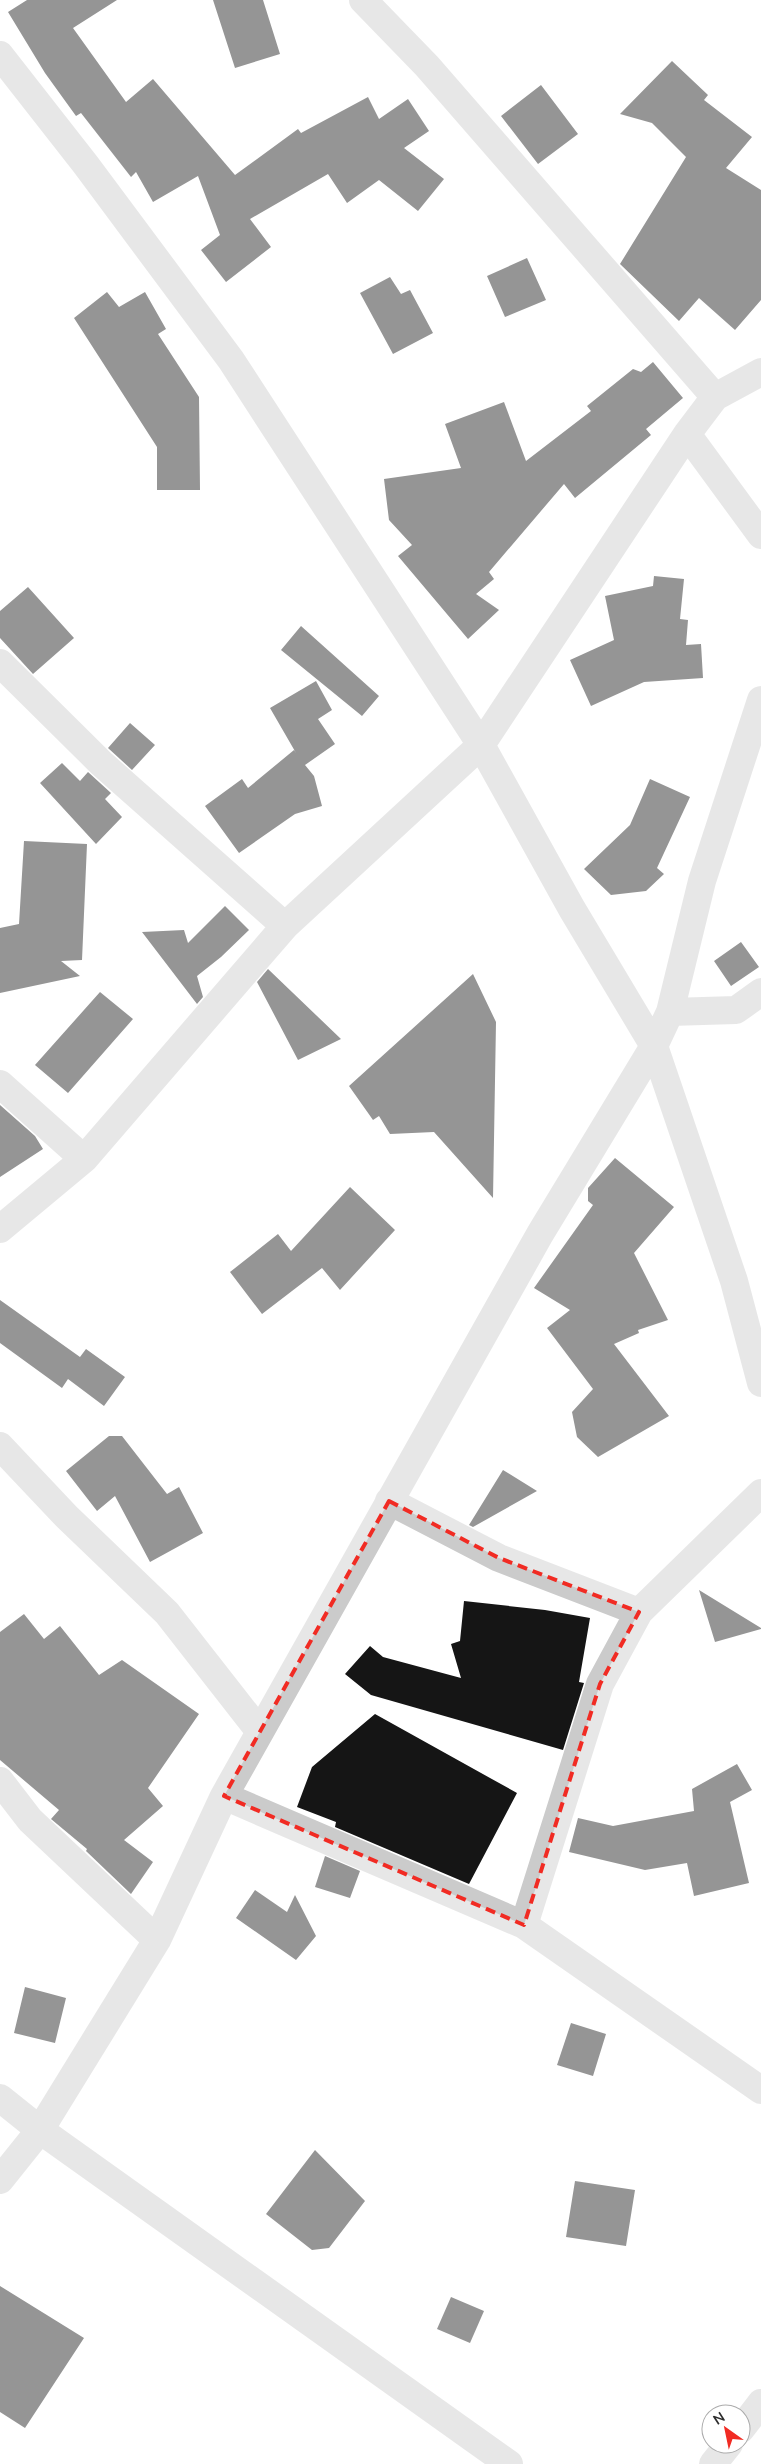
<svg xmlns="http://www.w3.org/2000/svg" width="761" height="2464" viewBox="0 0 761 2464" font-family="'Nunito Sans',sans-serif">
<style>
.building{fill:#151515}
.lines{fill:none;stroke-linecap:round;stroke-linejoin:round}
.street{stroke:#cbcbcb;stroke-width:28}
.marked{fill:none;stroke:#f12b23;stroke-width:4;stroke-dasharray:10 6;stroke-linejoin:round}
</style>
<rect width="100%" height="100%" fill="#fff"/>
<path class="building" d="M 27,0 L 117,0 L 73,28 L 126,102 L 153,79 L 235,175 L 298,129 L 301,133 L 368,97 L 379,119 L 408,99 L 429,131 L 404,148 L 444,179 L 418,211 L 379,180 L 347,203 L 328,174 L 250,219 L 271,247 L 226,282 L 201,250 L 220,235 L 198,176 L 153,202 L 136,172 L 131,177 L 81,113 L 76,116 L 45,73 L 8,12 Z
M 213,0 L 263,0 L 280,54 L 235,68 Z
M 672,61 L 708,95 L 704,100 L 752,137 L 726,168 L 761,190 L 761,300 L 735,330 L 699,298 L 679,321 L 620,264 L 686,157 L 652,123 L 620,114 Z
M 541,85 L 578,134 L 538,164 L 501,116 Z
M 527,258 L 546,300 L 505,317 L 487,276 Z
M 390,277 L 401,294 L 410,290 L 433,333 L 393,354 L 360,293 Z
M 107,292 L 119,307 L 145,292 L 166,329 L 158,334 L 199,397 L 200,490 L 157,490 L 157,447 L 74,318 Z
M 653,362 L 683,398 L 646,429 L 651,435 L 575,498 L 564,484 L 489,572 L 494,579 L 476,594 L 499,610 L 468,639 L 398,556 L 412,545 L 389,520 L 384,479 L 461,468 L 445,424 L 504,402 L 526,461 L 591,411 L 587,406 L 633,369 L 641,372 Z
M 654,576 L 684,579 L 680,619 L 688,620 L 686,645 L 701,644 L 703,678 L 644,682 L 591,706 L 570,660 L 614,640 L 605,596 L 653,586 Z
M 28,587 L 74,638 L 33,674 L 0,638 L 0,611 Z
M 301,626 L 379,696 L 362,716 L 281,650 Z
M 316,681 L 332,710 L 318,719 L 335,744 L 305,765 L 314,776 L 322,806 L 295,814 L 239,853 L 205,806 L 242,779 L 248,788 L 294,750 L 296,753 L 270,708 Z
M 130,723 L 155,745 L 132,770 L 108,748 Z
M 62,763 L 80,781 L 88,772 L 111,793 L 105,799 L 122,817 L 96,844 L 40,783 Z
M 650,779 L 690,797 L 657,868 L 664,874 L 646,891 L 611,895 L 584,869 L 630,825 Z
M 24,841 L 87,844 L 82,960 L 61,961 L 80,976 L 0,993 L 0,928 L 19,924 Z
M 225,906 L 249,930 L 221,957 L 197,976 L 203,997 L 197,1004 L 142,932 L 184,930 L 188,943 Z
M 741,942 L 759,967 L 731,986 L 714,961 Z
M 268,969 L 341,1039 L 298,1060 L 257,982 Z
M 473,974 L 496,1022 L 493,1198 L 434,1132 L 390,1134 L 379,1116 L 373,1120 L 349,1086 Z
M 100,992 L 133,1019 L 68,1093 L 35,1065 Z
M 0,1105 L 35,1136 L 43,1149 L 0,1177 Z
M 615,1158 L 674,1207 L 634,1253 L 668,1320 L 638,1330 L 639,1333 L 614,1344 L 669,1416 L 598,1457 L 577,1437 L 572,1412 L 593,1389 L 547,1328 L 570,1310 L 534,1288 L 593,1205 L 588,1201 L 588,1188 Z
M 350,1187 L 395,1230 L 340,1290 L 322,1268 L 262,1314 L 230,1272 L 278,1234 L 291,1251 Z
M 0,1300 L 80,1357 L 86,1349 L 125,1377 L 104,1406 L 68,1379 L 62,1388 L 0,1343 Z
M 109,1436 L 122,1436 L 167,1494 L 179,1487 L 203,1533 L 150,1562 L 115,1496 L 97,1511 L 66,1471 Z
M 503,1470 L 537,1491 L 473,1527 L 469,1525 Z
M 699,1590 L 761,1628 L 761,1629 L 715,1642 Z
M 464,1601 L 545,1610 L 590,1618 L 579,1682 L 584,1683 L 563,1750 L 371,1695 L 345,1674 L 370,1646 L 383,1657 L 461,1678 L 451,1644 L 460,1641 Z
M 24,1614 L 44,1639 L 60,1626 L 99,1675 L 122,1660 L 199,1714 L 148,1788 L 163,1806 L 124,1840 L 153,1862 L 131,1894 L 86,1851 L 87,1849 L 51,1819 L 59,1810 L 0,1760 L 0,1632 Z
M 375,1714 L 517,1793 L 469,1884 L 335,1827 L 336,1822 L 297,1807 L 312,1767 Z
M 737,1764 L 752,1790 L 730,1802 L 749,1883 L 694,1896 L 687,1863 L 645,1870 L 569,1852 L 578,1818 L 613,1826 L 694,1811 L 692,1789 Z
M 325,1856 L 360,1871 L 350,1898 L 315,1887 Z
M 255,1890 L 287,1912 L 295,1895 L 316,1936 L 296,1960 L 236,1918 Z
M 25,1987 L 66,1998 L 55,2043 L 14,2033 Z
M 571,2023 L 606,2034 L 593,2076 L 557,2065 Z
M 315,2150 L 365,2201 L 329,2248 L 312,2250 L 266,2214 Z
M 575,2181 L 635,2190 L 626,2246 L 566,2237 Z
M 0,2286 L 84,2338 L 25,2428 L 0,2412 Z
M 451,2297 L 484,2311 L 470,2343 L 437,2329 Z"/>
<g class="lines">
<path class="street" d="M 363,0 L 427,66 L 715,397
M 0,55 L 86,165 L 231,360 L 481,745 L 572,909 L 654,1046 L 734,1281 L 761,1383
M 687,434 L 761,535
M 0,663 L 101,763 L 285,926
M 670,1012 L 702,881 L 761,700
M 0,1084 L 84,1159
M 0,1229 L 84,1159 L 285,926 L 481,745 L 687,434 L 715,397 L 761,372
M 0,1446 L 67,1517 L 167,1613 L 260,1732
M 389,1501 L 499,1558 L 639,1612
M 0,1781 L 30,1820 L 157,1940
M 224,1796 L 524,1925 L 761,2090
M 524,1925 L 600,1684 L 639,1612 L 761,1493
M 0,2098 L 40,2130 L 509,2464
M 0,2180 L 40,2130 L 157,1940 L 224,1796 L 540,1234 L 654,1046 L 670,1012 L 736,1010 L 761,992
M 741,2429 L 761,2403
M 713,2464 L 729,2444"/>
</g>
<path d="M0 0H761V2464H0ZM 389,1501 L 499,1558 L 639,1612 L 600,1684 L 524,1925 L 224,1796 Z" fill="#fff" fill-opacity=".55" fill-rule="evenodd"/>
<path class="marked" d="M 389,1501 L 499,1558 L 639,1612 L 600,1684 L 524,1925 L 224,1796 Z"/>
<g transform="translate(726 2429) rotate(327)"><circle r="24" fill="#ffffff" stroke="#ababab"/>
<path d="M0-4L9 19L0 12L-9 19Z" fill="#f12b23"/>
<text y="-8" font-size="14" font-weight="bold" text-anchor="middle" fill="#2e2e2e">N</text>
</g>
</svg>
